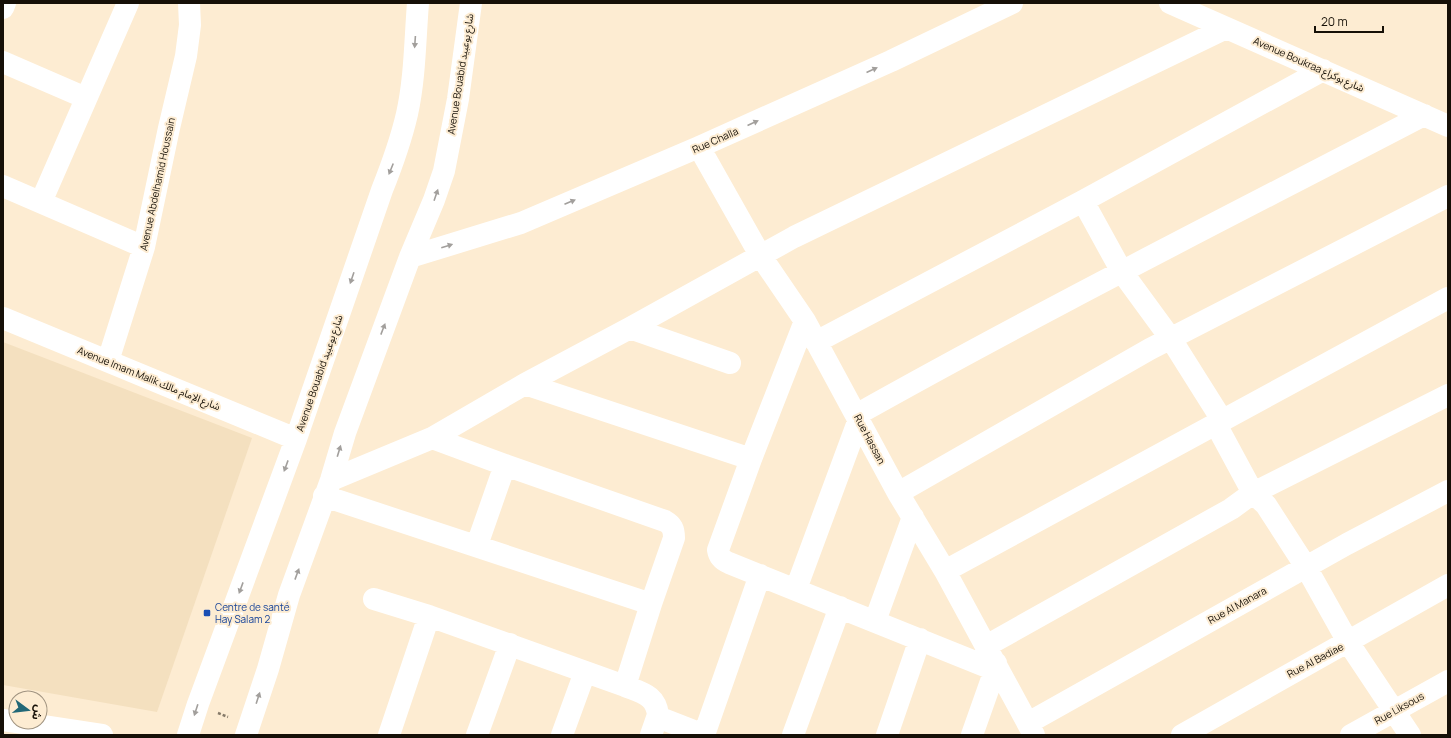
<svg xmlns="http://www.w3.org/2000/svg" width="1451" height="738" viewBox="0 0 1451 738" font-family="Manrope,'Noto Sans Arabic',sans-serif">
<style>
.built{fill:#f4e0bf}
.lines{fill:none;stroke-linecap:round;stroke-linejoin:round}
.path{stroke:#857a69;stroke-width:2.5;stroke-dasharray:3 2;stroke-linecap:butt}
.minor{stroke:#fff;stroke-width:22}
.oneway{fill:#a29f9c}
.transit-dot{fill:#1a4fb4;stroke:#fdecd2;stroke-width:1.5}
.labels{text-anchor:middle;stroke-width:4;stroke-linejoin:round;paint-order:stroke}
.street-label{font-size:10px;fill:#161007;stroke:#fdecd2}
.transit-label{font-size:10px;fill:#164399;stroke:#fdecd2;text-anchor:start}
</style>
<rect width="100%" height="100%" fill="#fdecd2"/>
<path class="built" d="M 3,342 L 252,438 L 157,712 L 3,685 Z"/>
<g class="lines">
<path class="path" d="M 218,713 L 228,717"/>
<path class="minor" d="M 1170,3 L 1448,126
M 3,8 L 5,3
M 3,62 L 86,98
M 699,147 L 760,255 L 805,321 L 898,493 L 945,571 L 1034,735
M 3,186 L 144,247
M 1083,201 L 1122,272 L 1171,339 L 1222,420 L 1219,430 L 1253,493 L 1266,505 L 1306,567 L 1348,642 L 1410,735
M 41,202 L 128,3
M 410,257 L 521,223 L 699,147 L 891,61 L 1012,3
M 3,318 L 296,439
M 805,321 L 751,459 L 718,550 C 719,557 722,560 729,563 L 995,670
M 630,328 L 730,363
M 816,342 L 1083,201 L 1323,70
M 108,361 L 144,247 L 169,128 L 186,56 L 190,25 L 189,3
M 525,384 L 751,459
M 856,415 C 1043,310 1234,214 1424,115
M 432,438 L 505,465 L 665,521 C 672,525 674,529 674,538 L 651,604 L 625,686
M 331,480 L 432,438 L 525,384 L 630,328 L 794,237 L 1226,28
M 898,493 L 1150,349 L 1448,196
M 324,496 L 651,604
M 477,545 L 505,465
M 945,571 L 1448,298
M 796,589 L 859,419
M 374,599 L 429,616 L 625,686 C 642,693 656,695 658,715 L 663,719 L 704,735
M 875,621 L 913,517
M 986,646 L 1231,509 L 1253,493 L 1448,395
M 3,720 L 102,735
M 1028,723 L 1347,544 L 1448,491
M 188,735 L 198,704 L 296,439 L 382,190 C 392,165 401,140 407,114 C 415,78 415,40 418,3
M 246,735 L 268,669 L 289,595 L 331,480 L 345,433 L 410,257 L 434,200 L 444,171 L 458,99 L 471,3
M 389,735 L 429,616
M 477,735 L 510,644
M 562,735 L 585,672
M 651,735 L 658,715
M 704,735 L 760,575
M 793,735 L 840,607
M 887,735 L 920,639
M 972,735 L 995,670 L 996,663
M 1182,735 L 1448,585
M 1351,735 L 1448,681"/>
</g>
<defs><path id="oneway-solid" d="M-6-.8H1V-3.2L6.5 0L1 3.2V.8H-6Z"/></defs>
<g class="oneway">
<use href="#oneway-solid" transform="translate(415 42) rotate(94)"/>
<use href="#oneway-solid" transform="translate(872 70) rotate(-24)"/>
<use href="#oneway-solid" transform="translate(753 123) rotate(-24)"/>
<use href="#oneway-solid" transform="translate(391 169) rotate(112)"/>
<use href="#oneway-solid" transform="translate(436 195) rotate(-71)"/>
<use href="#oneway-solid" transform="translate(570 202) rotate(-23)"/>
<use href="#oneway-solid" transform="translate(447 246) rotate(-17)"/>
<use href="#oneway-solid" transform="translate(352 278) rotate(109)"/>
<use href="#oneway-solid" transform="translate(383 329) rotate(-69)"/>
<use href="#oneway-solid" transform="translate(339 451) rotate(-73)"/>
<use href="#oneway-solid" transform="translate(286 466) rotate(110)"/>
<use href="#oneway-solid" transform="translate(297 574) rotate(-70)"/>
<use href="#oneway-solid" transform="translate(241 588) rotate(110)"/>
<use href="#oneway-solid" transform="translate(258 698) rotate(-72)"/>
<use href="#oneway-solid" transform="translate(196 710) rotate(108)"/>
</g>
<rect class="transit-dot" x="203" y="609" width="8" height="8" rx="2"/>
<g class="labels">
<g class="street-label">
<text transform="translate(1309 64) rotate(24)" y="4">Avenue Boukraa شارع بوكراع</text>
<text transform="translate(460 74) rotate(-81)" y="4">Avenue Bouabid شارع بوعبيد</text>
<text transform="translate(715 140) rotate(-24)" y="4">Rue Challa</text>
<text transform="translate(157 184) rotate(-78)" y="4">Avenue Abdelhamid Houssain</text>
<text transform="translate(319 373) rotate(-71)" y="4">Avenue Bouabid شارع بوعبيد</text>
<text transform="translate(149 378) rotate(22)" y="4">Avenue Imam Malik شارع الإمام مالك</text>
<text transform="translate(870 439) rotate(62)" y="4">Rue Hassan</text>
<text transform="translate(1237 605) rotate(-29)" y="4">Rue Al Manara</text>
<text transform="translate(1315 660) rotate(-28)" y="4">Rue Al Badiae</text>
<text transform="translate(1399 708) rotate(-29)" y="4">Rue Liksous</text>
</g>
<g class="transit-label">
<text x="215" y="611">Centre de santé<tspan x="215" dy="12">Hay Salam 2</tspan></text>
</g>
</g>
<rect width="1451" height="738" fill="none" stroke="#161007" stroke-width="8"/>
<g transform="translate(28 710) rotate(105)"><circle r="19" fill="#fdecd2" stroke="#a19481"/>
<path d="M0-3L7 15L0 10L-7 15Z" fill="#226877"/>
<text y="-6" font-size="11" font-weight="bold" text-anchor="middle" fill="#161007">ش</text>
</g>
<path d="M1315 26v6h68v-6" fill="none" stroke="#161007" stroke-width="2"/>
<text x="1321" y="26" font-size="12" fill="#161007" stroke="#fdecd2" stroke-width="3" paint-order="stroke">20 m</text>
</svg>
